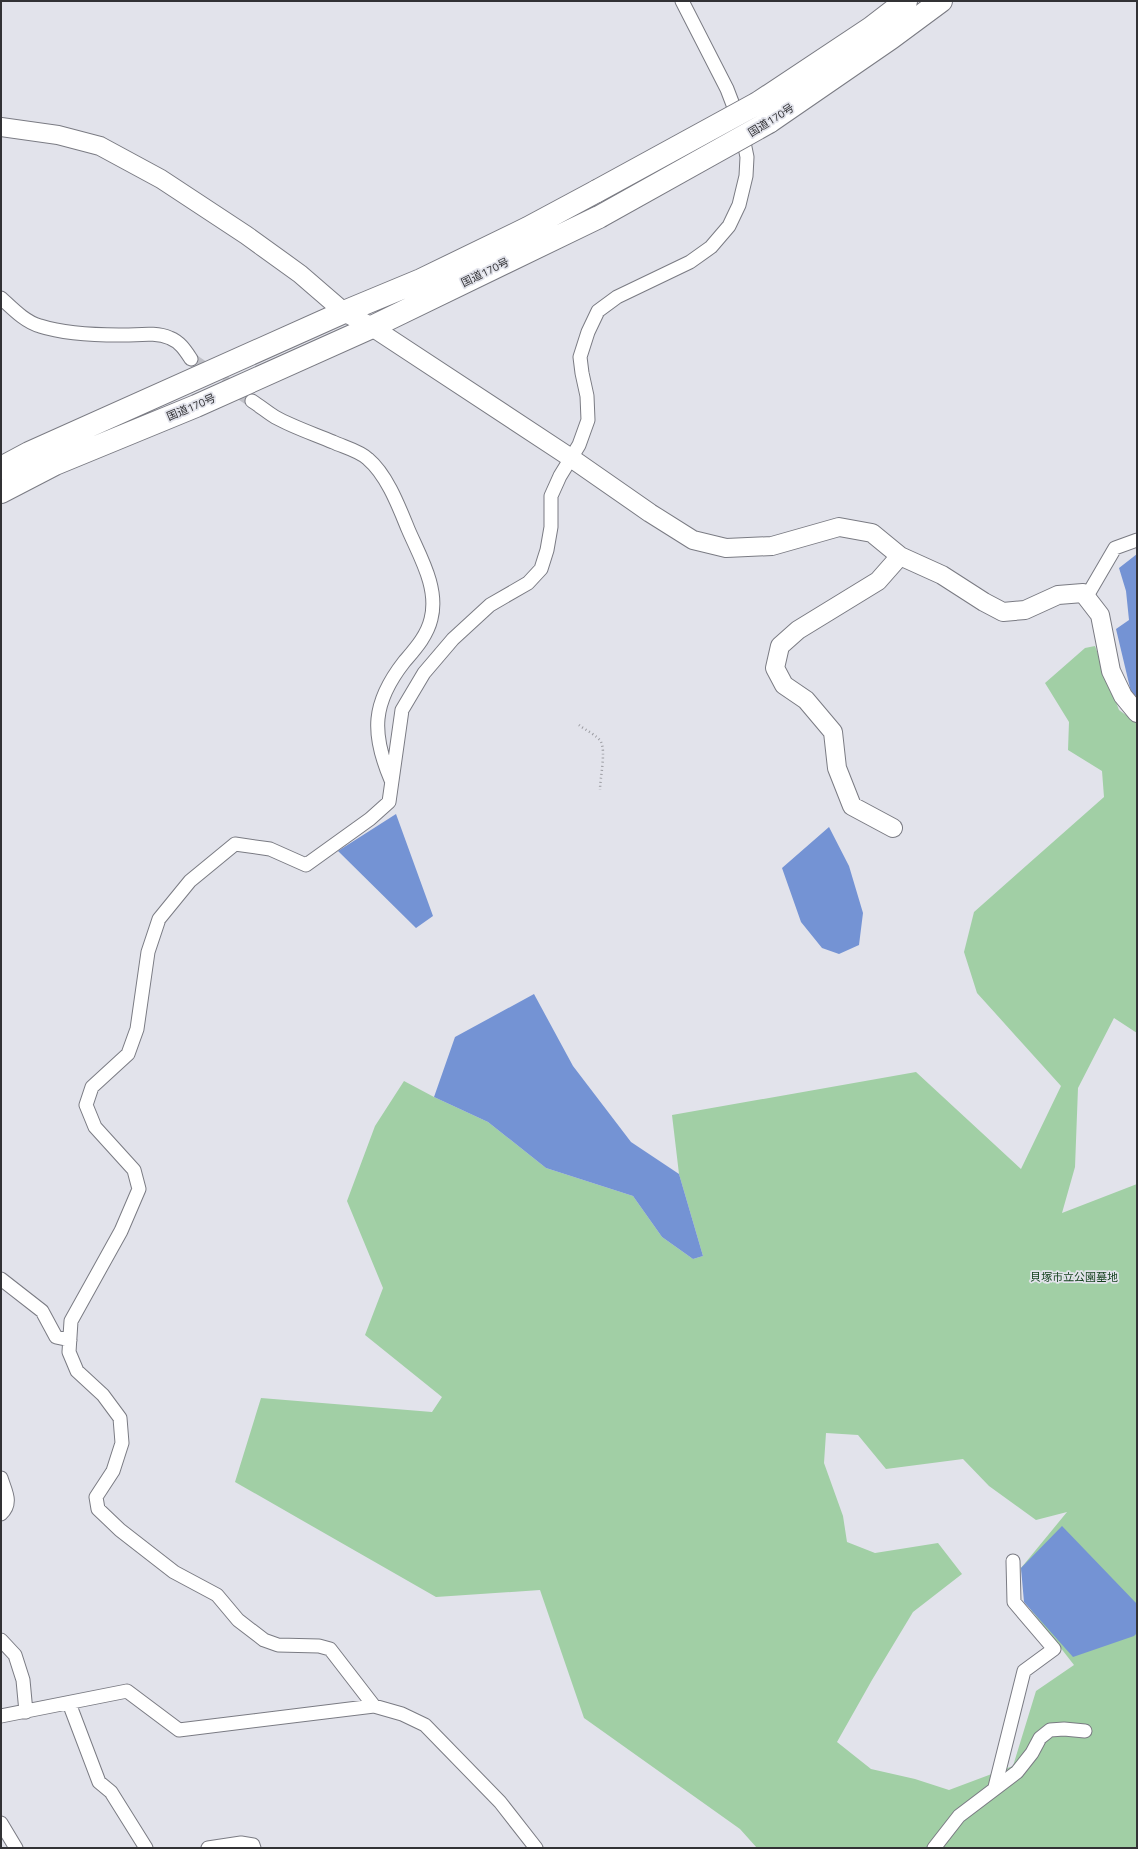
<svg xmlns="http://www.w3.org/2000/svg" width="1138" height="1849" viewBox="0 0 1138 1849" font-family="'Titillium Web','Noto Sans JP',sans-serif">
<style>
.green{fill:#a1cfa5;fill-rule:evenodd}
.water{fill:#7493d4}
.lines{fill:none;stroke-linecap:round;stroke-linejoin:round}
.street-tunnel{stroke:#bfc0c7;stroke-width:13;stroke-dasharray:13 6;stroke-linecap:butt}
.street-casing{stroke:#7a7b83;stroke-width:15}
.secondary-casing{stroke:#7a7b83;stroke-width:20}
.highway-casing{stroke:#7a7b83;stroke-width:24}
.path{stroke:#9c9da3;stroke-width:2.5;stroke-dasharray:1 3;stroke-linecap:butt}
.street{stroke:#fff;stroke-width:13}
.secondary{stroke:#fff;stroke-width:18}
.highway{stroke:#fff;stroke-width:22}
.highway-bridge-casing{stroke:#7a7b83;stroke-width:24;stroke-linecap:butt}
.highway-bridge{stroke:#fff;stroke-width:22}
.labels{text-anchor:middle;stroke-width:3.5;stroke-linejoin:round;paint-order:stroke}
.street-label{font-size:11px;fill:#323235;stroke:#e2e3eb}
.park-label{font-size:11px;fill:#15421e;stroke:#e2e3eb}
</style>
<rect width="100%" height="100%" fill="#e2e3eb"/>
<path class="green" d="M 1095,646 L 1119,710 L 1137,723 L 1137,1033 L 1114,1018 L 1078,1088 L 1075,1167 L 1062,1213 L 1137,1184 L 1137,1848 L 757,1848 L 740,1829 L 584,1718 L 540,1590 L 436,1597 L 235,1482 L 261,1398 L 432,1412 L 442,1397 L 365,1335 L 383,1288 L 347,1201 L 375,1126 L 404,1081 L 434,1097 L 488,1122 L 546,1168 L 633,1196 L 662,1237 L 693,1259 L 703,1256 L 679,1174 L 672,1115 L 916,1072 L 1021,1169 L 1061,1086 L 977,993 L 964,952 L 974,912 L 1104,797 L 1102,771 L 1068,750 L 1069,722 L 1045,683 L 1085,648 ZM 826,1433 L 858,1435 L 886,1469 L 963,1459 L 989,1486 L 1036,1520 L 1067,1512 L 1021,1568 L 1028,1606 L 1074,1665 L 1036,1691 L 1013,1766 L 949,1790 L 915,1779 L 871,1769 L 837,1742 L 872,1680 L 913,1612 L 962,1574 L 938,1543 L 875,1553 L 847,1542 L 843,1516 L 824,1463 Z"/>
<path class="water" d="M 1137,554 L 1137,697 L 1131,692 L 1116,629 L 1129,620 L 1126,591 L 1119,568 Z
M 396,814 L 433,916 L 416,928 L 338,851 Z
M 829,827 L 849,866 L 863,913 L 859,945 L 839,954 L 822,948 L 801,922 L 782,868 Z
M 534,994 L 573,1066 L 631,1142 L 679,1174 L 703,1256 L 693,1259 L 662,1237 L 633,1196 L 546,1168 L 488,1122 L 434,1097 L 455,1037 Z
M 1062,1526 L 1137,1604 L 1137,1633 L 1134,1636 L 1073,1657 L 1024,1602 L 1021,1568 Z"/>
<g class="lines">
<path class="street-tunnel" d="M 191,359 L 252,401"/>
<g class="street-casing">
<path id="street" d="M 1,298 C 12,308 25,322 40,326 C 65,334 93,335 119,335 C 135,336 154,331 170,338 C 180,342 185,350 191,359
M 252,401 C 260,406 267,412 275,417 C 293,427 314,434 333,442 C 344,447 360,451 368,459 C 387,475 399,507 408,529 C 420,557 439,588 431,619 C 427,636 415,649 404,662 C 372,703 371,733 391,780
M 1083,593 L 1087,596 L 1115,548 L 1137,540
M 1,1279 L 42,1311 L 56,1337 L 70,1340
M 1,1478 C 5,1491 13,1503 1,1514
M 1,1640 L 15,1655 L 23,1680 L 26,1712
M 69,1703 L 99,1782 L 111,1792 L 146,1848
M 374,1706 L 330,1649 L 319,1646 L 278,1645 L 264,1640 L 238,1620 L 217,1595 L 174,1572 L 120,1530 L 98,1509 L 96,1497 L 113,1471 L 122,1443 L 120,1418 L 103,1395 L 77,1371 L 69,1352 L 71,1321 L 121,1231 L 139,1189 L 134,1170 L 95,1127 L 86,1105 L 92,1087 L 128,1054 L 137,1029 L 148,952 L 159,919 L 190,881 L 235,844 L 270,849 L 306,865 L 370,819 L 389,802 L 402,710 L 424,673 L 453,639 L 490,605 L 528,583 L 541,569 L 547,550 L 551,527 L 551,496 L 560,476 L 579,445 L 588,420 L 587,396 L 582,373 L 580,357 L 588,332 L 598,311 L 617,297 L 690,262 L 711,247 L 729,226 L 739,205 L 746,176 L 747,157 L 740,123 L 727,89 L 682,1
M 1,1716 L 127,1691 L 179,1730 L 374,1706 L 402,1714 L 425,1725 L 500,1802 L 536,1848
M 995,1787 L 1024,1671 L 1054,1649 L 1014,1602 L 1013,1561
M 1,1823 L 16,1848
M 208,1848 L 241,1843 L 253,1845 L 254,1848
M 934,1848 L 959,1816 L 1017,1772 L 1032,1753 L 1040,1738 L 1050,1730 L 1064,1729 L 1085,1731"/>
</g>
<g class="secondary-casing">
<path id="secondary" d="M 1,127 L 58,135 L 100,146 L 161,179 L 246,235 L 300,274 L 344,312 L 372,327 L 571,458 L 650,513 L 693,540 L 726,548 L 772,546 L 839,527 L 872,533 L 900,556 L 942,575 L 984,602 L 1003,612 L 1025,610 L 1058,595 L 1083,593 L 1100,615 L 1111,671 L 1123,696 L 1137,713
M 893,828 L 852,806 L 837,768 L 833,732 L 806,700 L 784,685 L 775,668 L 780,646 L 798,630 L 878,581 L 900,556"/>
</g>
<g class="highway-casing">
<path id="highway" d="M 758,103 L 871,28 L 906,1
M 769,122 L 891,38 L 941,1
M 1,468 L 29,453 L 344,312 L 421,280 L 528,228 L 597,191
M 1,492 L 55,464 L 196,406 L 372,327 L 599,217"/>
</g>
<path class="path" d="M 579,725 C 585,730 597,735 601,742 C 606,752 600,778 600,790"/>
<use href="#street" class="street"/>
<use href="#secondary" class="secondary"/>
<use href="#highway" class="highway"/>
<g class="highway-bridge-casing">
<path id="highway-bridge" d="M 597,191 L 758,103
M 599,217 L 769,122"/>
</g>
<use href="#highway-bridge" class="highway-bridge"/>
</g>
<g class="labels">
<g class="street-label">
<text transform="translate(771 120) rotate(-32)" y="4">国道170号</text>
<text transform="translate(485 272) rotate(-26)" y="4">国道170号</text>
<text transform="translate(191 407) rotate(-23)" y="4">国道170号</text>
</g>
<g class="park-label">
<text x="1074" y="1281">貝塚市立公園墓地</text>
</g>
</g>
<rect width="1138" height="1849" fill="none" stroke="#323235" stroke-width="4"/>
</svg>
